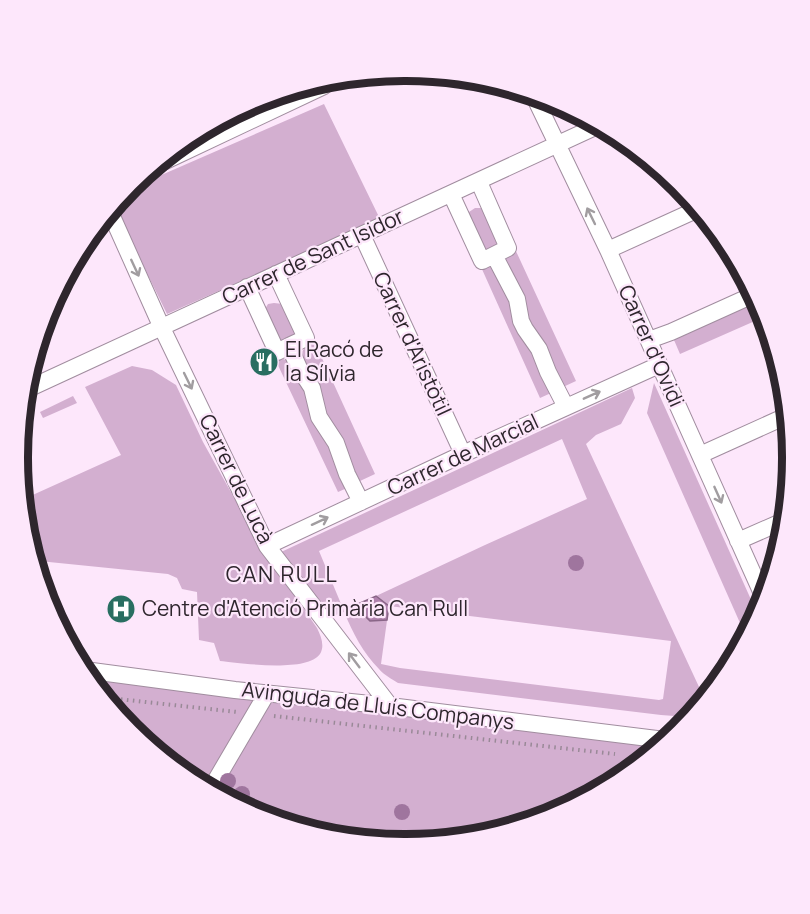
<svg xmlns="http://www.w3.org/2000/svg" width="810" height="914" viewBox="0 0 810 914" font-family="Manrope,sans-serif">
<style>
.green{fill:#d3afd0;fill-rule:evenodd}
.water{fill:#b081ad;stroke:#896687;stroke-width:1.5}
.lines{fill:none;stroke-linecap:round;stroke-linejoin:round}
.street-casing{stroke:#a18d9f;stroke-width:18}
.path{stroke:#998997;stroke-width:4;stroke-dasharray:1.5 4.5;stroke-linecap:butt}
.street{stroke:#fff;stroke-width:16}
.tree{fill:#9f759e}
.oneway{stroke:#a19da0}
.labels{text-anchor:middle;stroke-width:4.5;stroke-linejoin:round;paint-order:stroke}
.street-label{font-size:21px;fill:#2e262d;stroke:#fde7fb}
.poi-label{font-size:21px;fill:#2e262d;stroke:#fde7fb;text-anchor:start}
.neighbourhood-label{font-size:22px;letter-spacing:1.5px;fill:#2e262d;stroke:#fde7fb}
.rim{fill:none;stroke:#2e262d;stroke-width:8}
</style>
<rect width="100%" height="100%" fill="#fde7fb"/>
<path class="green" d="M 324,104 L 380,219 L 167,314 L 115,208 L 127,190 Z
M 475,208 L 482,208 L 502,244 L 481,253 L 466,218 L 469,212 Z
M 515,249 L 576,381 L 563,387 L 534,334 L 504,261 L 506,256 Z
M 489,265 L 492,267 L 501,279 L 551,393 L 540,398 L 481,267 Z
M 753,295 L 763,309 L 764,317 L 680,354 L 671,333 Z
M 274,303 L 283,304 L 300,337 L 278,348 L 265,309 L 268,304 Z
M 315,343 L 375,474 L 360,481 L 333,428 L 301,354 C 303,348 308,346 315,343 Z
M 281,358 L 288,361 L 294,368 L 347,488 L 338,492 L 276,361 Z
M 132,366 L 152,370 L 176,385 L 203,442 L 262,548 L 317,628 C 321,636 325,646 320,654 C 307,673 240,663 220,661 L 214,643 L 199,640 L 197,592 L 182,589 L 177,578 L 168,574 L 39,561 L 26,498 L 121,455 L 85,387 Z
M 654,383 L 757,613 L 744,632 L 647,413 Z
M 632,388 L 635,398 L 621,424 L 596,435 L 586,444 L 700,689 L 705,691 L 688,717 L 661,715 L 398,683 C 392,679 384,675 379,669 C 363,653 353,633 344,612 L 333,616 L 279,553 ZM 562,439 L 587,499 L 485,545 L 344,611 L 319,551 ZM 389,606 L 671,641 L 663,699 L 659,700 L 400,668 L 381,664 Z
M 73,396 L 77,403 L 43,418 L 40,412 Z
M 92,671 L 665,740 L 553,815 L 405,844 L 257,814 L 131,730 Z"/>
<path class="water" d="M 376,596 L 389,606 L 387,620 L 370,621 L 362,613 L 358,604 Z"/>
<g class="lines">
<g class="street-casing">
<path id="street" d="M 534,96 L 608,250 L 764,598
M 163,162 L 324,86
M 479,182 L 508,248 L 494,255
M 451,194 L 482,261 L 494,255 L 517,299 L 521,321 L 525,329 L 539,349 L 548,372 L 566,407
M 111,214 L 162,328 L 267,546 L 390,706
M 362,235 L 463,454
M 608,250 L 696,210
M 276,274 L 306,338 L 289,346
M 247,287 L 277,352 L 289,346 L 299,368 L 312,388 L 319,417 L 336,443 L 347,474 L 361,502
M 649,340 L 671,332 L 753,295
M 32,387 L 595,127
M 700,455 L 784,417
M 738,541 L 779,523
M 267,546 L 463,454 L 659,365
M 92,671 L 235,690 L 390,706 L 665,740
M 213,785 L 267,693"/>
</g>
<path class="path" d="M 109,698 L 237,712
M 274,716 L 615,754"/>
<use href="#street" class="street"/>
</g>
<g class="tree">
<circle cx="576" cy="563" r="8"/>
<circle cx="228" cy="781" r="8"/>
<circle cx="242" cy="794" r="8"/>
<circle cx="402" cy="812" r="8"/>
</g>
<defs><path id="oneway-shaft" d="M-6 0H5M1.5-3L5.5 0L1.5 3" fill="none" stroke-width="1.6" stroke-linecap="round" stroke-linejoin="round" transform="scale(1.5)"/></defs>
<g class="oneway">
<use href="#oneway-shaft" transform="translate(591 216) rotate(-116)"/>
<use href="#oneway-shaft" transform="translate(135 268) rotate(65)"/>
<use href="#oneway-shaft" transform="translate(188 381) rotate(64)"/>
<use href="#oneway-shaft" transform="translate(592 395) rotate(-24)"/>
<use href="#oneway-shaft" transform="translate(718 495) rotate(66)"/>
<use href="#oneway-shaft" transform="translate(320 521) rotate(-25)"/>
<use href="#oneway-shaft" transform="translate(354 660) rotate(-127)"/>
</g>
<defs>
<g id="restaurant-disc" transform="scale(1.5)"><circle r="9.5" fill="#296e61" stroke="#fde7fb"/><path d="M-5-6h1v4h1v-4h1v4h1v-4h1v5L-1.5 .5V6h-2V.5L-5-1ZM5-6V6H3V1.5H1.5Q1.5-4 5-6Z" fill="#fff"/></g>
<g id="hospital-disc" transform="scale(1.5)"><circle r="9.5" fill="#296e61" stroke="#fde7fb"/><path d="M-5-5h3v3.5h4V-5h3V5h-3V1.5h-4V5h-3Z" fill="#fff"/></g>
</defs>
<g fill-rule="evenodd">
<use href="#restaurant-disc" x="264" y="362"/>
<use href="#hospital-disc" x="121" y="609"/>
</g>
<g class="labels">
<g class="street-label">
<text transform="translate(313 257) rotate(-25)" y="7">Carrer de Sant Isidor</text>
<text transform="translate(412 344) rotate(65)" y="7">Carrer d'Aristòtil</text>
<text transform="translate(651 346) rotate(66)" y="7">Carrer d'Ovidi</text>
<text transform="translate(463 455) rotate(-25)" y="7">Carrer de Marcial</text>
<text transform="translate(236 479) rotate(64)" y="7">Carrer de Lucà</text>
<text transform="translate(378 706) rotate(7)" y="7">Avinguda de Lluís Companys</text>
</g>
<g class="poi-label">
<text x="285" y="357">El Racó de<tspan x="285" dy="24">la Sílvia</tspan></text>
<text x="142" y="616">Centre d'Atenció Primària Can Rull</text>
</g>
<g class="neighbourhood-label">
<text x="282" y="582">CAN RULL</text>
</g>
</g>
<path d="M0 0H810V914H0ZM404 81H406A376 376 0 0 1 782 457V458A376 376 0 0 1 406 834H404A376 376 0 0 1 28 458V457A376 376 0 0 1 404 81Z" fill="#fde7fb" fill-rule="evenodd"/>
<path class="rim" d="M404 81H406A376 376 0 0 1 782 457V458A376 376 0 0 1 406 834H404A376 376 0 0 1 28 458V457A376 376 0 0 1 404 81Z"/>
</svg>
